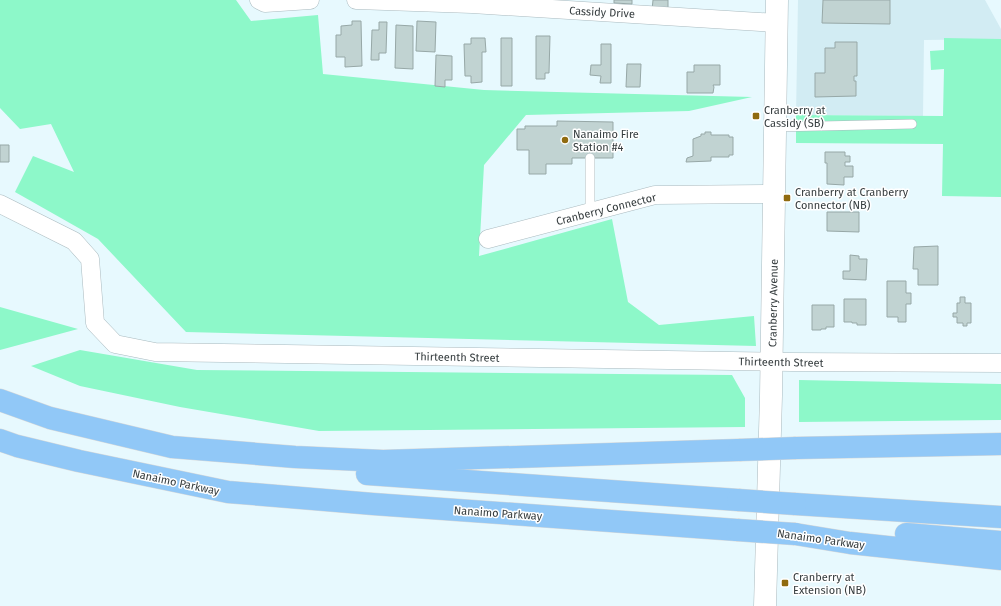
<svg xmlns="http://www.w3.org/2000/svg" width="1001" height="606" viewBox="0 0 1001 606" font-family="'Fira Sans',sans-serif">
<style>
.built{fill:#d2ecf3}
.green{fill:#8df8c9}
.building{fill:#c1d3d2;stroke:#97a8a7}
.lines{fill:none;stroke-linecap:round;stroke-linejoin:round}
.service-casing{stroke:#aababf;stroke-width:10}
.minor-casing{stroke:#aababf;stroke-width:19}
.tertiary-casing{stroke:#aababf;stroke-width:23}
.motorway-casing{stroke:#d7d8d8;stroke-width:23}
.service{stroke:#fff;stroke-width:9}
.minor{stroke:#fff;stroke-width:18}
.tertiary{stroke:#fff;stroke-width:22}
.motorway{stroke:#91c8f7;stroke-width:22}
.motorway-bridge-casing{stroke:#d7d8d8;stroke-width:23;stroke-linecap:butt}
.motorway-bridge{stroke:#91c8f7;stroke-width:22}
.poi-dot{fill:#906b10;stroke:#fff;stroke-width:1.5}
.labels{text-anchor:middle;stroke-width:3;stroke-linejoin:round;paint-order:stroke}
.street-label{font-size:11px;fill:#353c3e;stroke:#fff}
.poi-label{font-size:11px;fill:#353c3e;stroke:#fff;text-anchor:start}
</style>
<rect width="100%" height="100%" fill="#e7f9fe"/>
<path class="built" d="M 798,0 L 985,0 L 1001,29 L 1001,39 L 924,40 L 923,116 L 796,115 Z"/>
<path class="green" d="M 0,0 L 236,0 L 251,21 L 318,15 L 323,74 L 484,90 L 752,97 L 689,111 L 526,115 L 484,165 L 479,256 L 612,219 L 628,302 L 659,325 L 754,316 L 756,346 L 186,332 L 98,239 L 15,192 L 33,156 L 74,172 L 51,124 L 20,129 L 0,108 Z
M 944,38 L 1001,39 L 1001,197 L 942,196 L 943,144 L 796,143 L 796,115 L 943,116 L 944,69 L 931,70 L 930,51 L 944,50 Z
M 0,307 L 78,329 L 0,350 Z
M 80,350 L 197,370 L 732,375 L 745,398 L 745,427 L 319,431 L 180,407 L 80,386 L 31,366 Z
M 799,380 L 1001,384 L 1001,420 L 799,422 Z"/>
<path class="building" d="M 614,0 L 632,0 L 632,4 L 614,3 Z
M 653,0 L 668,0 L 668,10 L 652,10 Z
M 823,0 L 890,0 L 890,24 L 822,23 Z
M 352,21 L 361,21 L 362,66 L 345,67 L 345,57 L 336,57 L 336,35 L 341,35 L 341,26 L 352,25 Z
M 417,21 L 436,22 L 435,52 L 416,51 Z
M 379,22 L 387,22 L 386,53 L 379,53 L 379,60 L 371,60 L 372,30 L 379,30 Z
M 396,25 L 413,26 L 413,69 L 395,68 Z
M 536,36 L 550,36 L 549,73 L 545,73 L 545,79 L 536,79 Z
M 471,38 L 485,38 L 486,52 L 482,52 L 482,82 L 471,83 L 471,76 L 465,76 L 464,44 L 471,44 Z
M 501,38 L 512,38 L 512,86 L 501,86 Z
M 835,42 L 857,42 L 857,76 L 854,76 L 854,81 L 856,81 L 856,96 L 815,97 L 815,73 L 825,73 L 825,48 L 835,48 Z
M 601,44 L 611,44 L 611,83 L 600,83 L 601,76 L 590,75 L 591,65 L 601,65 Z
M 436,55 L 452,56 L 452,80 L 445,80 L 445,87 L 435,86 Z
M 627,64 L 641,64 L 640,87 L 626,87 Z
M 694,65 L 720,65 L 720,85 L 713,85 L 714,87 L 713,93 L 687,93 L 687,72 L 694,72 Z
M 557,121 L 613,122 L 613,158 L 572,158 L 572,164 L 546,164 L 546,174 L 529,174 L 529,150 L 517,150 L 517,129 L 525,129 L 525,126 L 557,126 Z
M 705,132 L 711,132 L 711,135 L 729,135 L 729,137 L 733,137 L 733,155 L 729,155 L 729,157 L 711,157 L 711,161 L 686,162 L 687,158 L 693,156 L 693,139 L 701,136 L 701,134 L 705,134 Z
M 0,145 L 9,145 L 9,162 L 0,162 Z
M 825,152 L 845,152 L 845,156 L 850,156 L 850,162 L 845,162 L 845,166 L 853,166 L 853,177 L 844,177 L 844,185 L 827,184 L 827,163 L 825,163 Z
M 827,212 L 859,212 L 859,232 L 827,231 Z
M 938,246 L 938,285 L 918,285 L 918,269 L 913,269 L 914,247 Z
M 850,255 L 859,256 L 859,259 L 867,259 L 866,280 L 843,279 L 843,271 L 850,271 Z
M 887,281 L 906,281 L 906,293 L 911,293 L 911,304 L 906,304 L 906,322 L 898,322 L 898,317 L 887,317 Z
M 960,297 L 965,297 L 965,303 L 971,303 L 971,323 L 967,323 L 967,326 L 963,326 L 963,323 L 957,323 L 957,317 L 953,317 L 953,313 L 957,313 L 957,303 L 960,303 Z
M 844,299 L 866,299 L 866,325 L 857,325 L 857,323 L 852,323 L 852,322 L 844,322 Z
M 812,305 L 834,305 L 834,327 L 826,327 L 826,329 L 821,329 L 821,330 L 812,330 Z"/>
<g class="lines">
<g class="service-casing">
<path id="service" d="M 775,127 L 912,124
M 590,212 L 590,158"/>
</g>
<g class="minor-casing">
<path id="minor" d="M 259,0 L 265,3 L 310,0
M 356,0 L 472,4 L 777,23
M 0,204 L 74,241 L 90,259 L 95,323 L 115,344 L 155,352 L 791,362 L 1001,363
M 488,239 L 655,195 L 774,194"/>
</g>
<g class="tertiary-casing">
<path id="tertiary" d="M 765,606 L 771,396 L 777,0"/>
</g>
<g class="motorway-casing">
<path id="motorway" d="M 0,400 L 50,418 L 172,447 L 295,457 L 383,461 L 739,450
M 0,440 L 17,446 L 79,461 L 228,492 L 373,504 L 737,530
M 796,448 L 1001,444
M 367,474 L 738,500
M 795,504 L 1001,517
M 795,534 L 850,543 L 1001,559
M 906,534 L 1001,542"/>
</g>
<use href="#service" class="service"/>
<use href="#minor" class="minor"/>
<use href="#tertiary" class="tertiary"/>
<use href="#motorway" class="motorway"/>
<g class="motorway-bridge-casing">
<path id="motorway-bridge" d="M 739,450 L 796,448
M 738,500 L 795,504
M 737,530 L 795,534"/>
</g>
<use href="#motorway-bridge" class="motorway-bridge"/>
</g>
<g class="poi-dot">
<rect x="752" y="112" width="8" height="8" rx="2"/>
<circle cx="565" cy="140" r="4"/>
<rect x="783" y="194" width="8" height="8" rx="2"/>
<rect x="781" y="579" width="8" height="8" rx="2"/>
</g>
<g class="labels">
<g class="street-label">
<text transform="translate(602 12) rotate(3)" y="4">Cassidy Drive</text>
<text transform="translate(606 209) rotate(-14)" y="4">Cranberry Connector</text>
<text transform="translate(773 303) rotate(-89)" y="4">Cranberry Avenue</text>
<text transform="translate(457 357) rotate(1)" y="4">Thirteenth Street</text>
<text transform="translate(781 362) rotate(1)" y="4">Thirteenth Street</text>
<text transform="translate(176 482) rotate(12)" y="4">Nanaimo Parkway</text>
<text transform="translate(498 513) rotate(4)" y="4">Nanaimo Parkway</text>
<text transform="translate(821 539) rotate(8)" y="4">Nanaimo Parkway</text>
</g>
<g class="poi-label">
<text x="764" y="114">Cranberry at<tspan x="764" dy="13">Cassidy (SB)</tspan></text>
<text x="573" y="138">Nanaimo Fire<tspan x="573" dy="13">Station #4</tspan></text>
<text x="795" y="196">Cranberry at Cranberry<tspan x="795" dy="13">Connector (NB)</tspan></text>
<text x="793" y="581">Cranberry at<tspan x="793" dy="13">Extension (NB)</tspan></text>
</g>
</g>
</svg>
